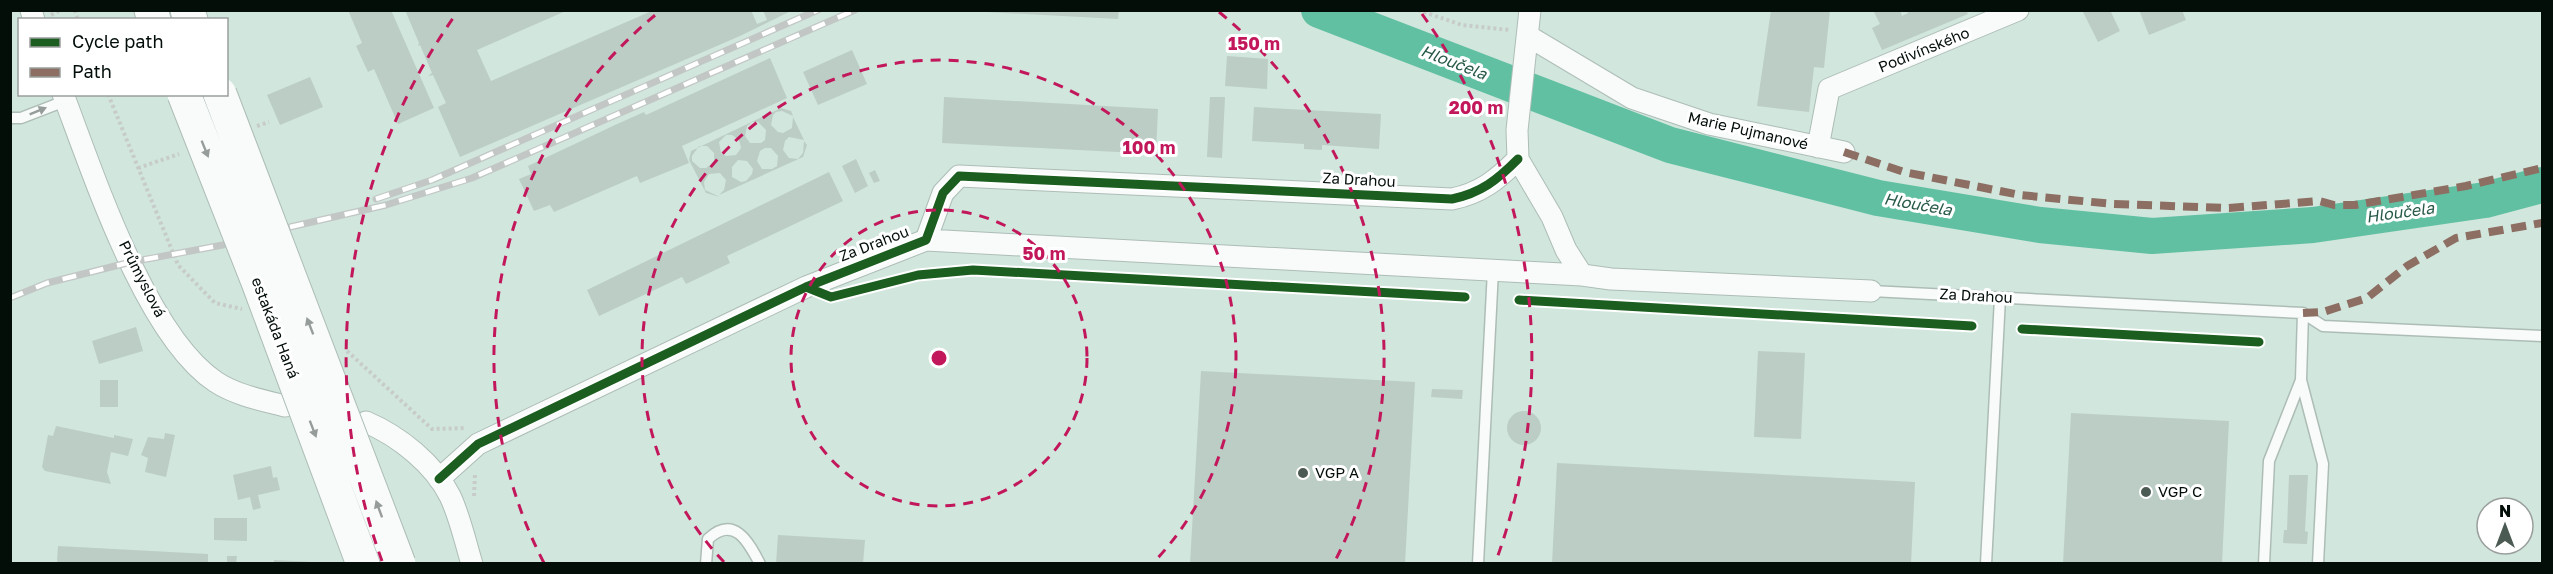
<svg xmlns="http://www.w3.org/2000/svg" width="2553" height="574" viewBox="0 0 2553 574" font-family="'Golos Text',sans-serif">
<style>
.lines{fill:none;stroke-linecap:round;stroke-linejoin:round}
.river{stroke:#61c0a2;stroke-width:36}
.building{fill:#bccdc6;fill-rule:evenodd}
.service-casing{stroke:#adbdb6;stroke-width:13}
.minor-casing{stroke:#adbdb6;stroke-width:23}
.motorway-casing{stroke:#adbdb6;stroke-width:35}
.path{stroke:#c7ccca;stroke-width:4;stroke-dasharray:3 3;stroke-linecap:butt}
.service{stroke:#f8fbfa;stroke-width:10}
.minor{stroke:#f8fbfa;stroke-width:21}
.motorway{stroke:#f8fbfa;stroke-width:33}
.rail-casing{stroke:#c2c7c5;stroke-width:7}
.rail{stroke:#fff;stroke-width:4.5;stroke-dasharray:14;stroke-linecap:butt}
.motorway-bridge-casing{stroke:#adbdb6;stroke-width:35;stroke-linecap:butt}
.motorway-bridge{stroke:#f8fbfa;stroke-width:33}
.quiet{stroke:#8d6e63;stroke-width:8;stroke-dasharray:15 8;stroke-linecap:butt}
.cycleway-casing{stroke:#fff;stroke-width:13}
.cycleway{stroke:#1b5e20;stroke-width:9}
.oneway{fill:#969c9a}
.ring{fill:none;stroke:#c2185b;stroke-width:3;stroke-dasharray:10 8}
.poi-dot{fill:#4b5a53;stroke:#fff;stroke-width:2}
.labels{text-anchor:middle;stroke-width:6;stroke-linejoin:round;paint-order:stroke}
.street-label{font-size:15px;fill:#030e09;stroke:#fff}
.poi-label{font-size:15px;fill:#030e09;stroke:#fff;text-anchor:start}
.water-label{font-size:16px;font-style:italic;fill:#285a47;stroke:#fff}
.centre{fill:#c2185b;stroke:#fff;stroke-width:3}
.ring-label{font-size:18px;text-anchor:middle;font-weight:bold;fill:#c2185b;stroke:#fff;stroke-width:6;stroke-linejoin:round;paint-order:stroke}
</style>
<rect width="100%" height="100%" fill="#d1e6dd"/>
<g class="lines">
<path class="river" d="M 1319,10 L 1670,145 L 1878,198 L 2040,225 L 2152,236 L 2313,225 L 2485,200 L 2542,185"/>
</g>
<path class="building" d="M 348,10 L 391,10 L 434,108 L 398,124 L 374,69 L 368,72 L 356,46 L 362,43 Z
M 405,10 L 568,10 L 477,50 L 491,81 L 654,10 L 751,10 L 757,24 L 767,20 L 763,10 L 793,10 L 740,36 L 460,157 L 438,107 L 446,103 L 433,75 L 428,76 L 432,73 L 420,45 L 418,46 L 419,43 Z
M 986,10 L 1119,10 L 1118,19 L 986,12 Z
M 1771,10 L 1830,10 L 1824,68 L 1814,67 L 1809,112 L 1757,106 Z
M 1877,10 L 1900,10 L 1902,16 L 1908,13 L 1907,10 L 1966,10 L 1968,14 L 1882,50 L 1872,28 L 1880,24 L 1874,12 Z
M 2087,10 L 2110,10 L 2120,31 L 2098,42 L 2083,12 Z
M 2139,10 L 2182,10 L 2186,20 L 2149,35 Z
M 852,50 L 867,84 L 818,105 L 803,72 Z
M 1227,56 L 1268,59 L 1267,89 L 1225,86 Z
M 770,58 L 787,98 L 682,146 L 689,163 L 640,183 L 637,176 L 554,212 L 550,205 L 534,211 L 519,179 L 531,174 L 528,166 L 615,125 L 644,112 L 646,115 Z
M 310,77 L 323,107 L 280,125 L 267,95 Z
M 944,97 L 1158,109 L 1156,154 L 942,143 Z
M 1210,97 L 1225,97 L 1222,158 L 1207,157 Z
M 1254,107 L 1381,114 L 1379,149 L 1322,145 L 1322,150 L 1304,149 L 1304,144 L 1252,141 Z
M 781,108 L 791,111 L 793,116 L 782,111 L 776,112 L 773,115 L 771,125 L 778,132 L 783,133 L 792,128 L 793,117 L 804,140 L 789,137 L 785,141 L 783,150 L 789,158 L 798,159 L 803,153 L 804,141 L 807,145 L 803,157 L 719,195 L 724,190 L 726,180 L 720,173 L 709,174 L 704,182 L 705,190 L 720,197 L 706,193 L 689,160 L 691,151 ZM 752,122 L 758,122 L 766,130 L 765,140 L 761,143 L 750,143 L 745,136 L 747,126 ZM 726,135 L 732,135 L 739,140 L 741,148 L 736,155 L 726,156 L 721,153 L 719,142 ZM 699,146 L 707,146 L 714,153 L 714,162 L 706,168 L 700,168 L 692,161 L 692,156 ZM 765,148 L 771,148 L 778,156 L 777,166 L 772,169 L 762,169 L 757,161 L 760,151 ZM 738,160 L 747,161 L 753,169 L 752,174 L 746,181 L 741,182 L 732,177 L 732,167 Z
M 856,159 L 868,186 L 855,193 L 842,166 Z
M 875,170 L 880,181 L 874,183 L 869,173 Z
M 829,172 L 843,201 L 727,256 L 730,263 L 686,284 L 682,277 L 599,316 L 587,290 Z
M 136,327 L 143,351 L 99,364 L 92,341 Z
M 1758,351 L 1805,353 L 1801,439 L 1754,437 Z
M 1201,371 L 1415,382 L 1405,564 L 1190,564 Z
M 100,380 L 118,380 L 118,407 L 100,407 Z
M 1432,389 L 1463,390 L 1462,399 L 1431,397 Z
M1507 428a17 17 0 1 1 34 0a17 17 0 1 1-34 0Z
M 2071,413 L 2229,421 L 2222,564 L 2063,564 Z
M 56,426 L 114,438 L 114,435 L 133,439 L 128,456 L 111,452 L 107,472 L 111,484 L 45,471 L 42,467 L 48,435 L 53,436 Z
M 165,433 L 175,435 L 166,477 L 145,472 L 148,458 L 141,455 L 148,437 L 164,439 Z
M 1557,463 L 1915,482 L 1911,564 L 1552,564 Z
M 271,466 L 273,478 L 277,477 L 280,490 L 258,495 L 261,508 L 253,510 L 250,497 L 238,500 L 233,475 Z
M 2289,475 L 2308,475 L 2305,531 L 2308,532 L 2307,544 L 2283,543 L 2284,530 L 2287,530 Z
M 214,518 L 247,518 L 247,541 L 214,540 Z
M 778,535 L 865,540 L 863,564 L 776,564 Z
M 58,546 L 208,554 L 208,564 L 57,563 Z
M 227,556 L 237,556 L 236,564 L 227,564 Z
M 274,560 L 312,562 L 312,564 L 274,564 Z"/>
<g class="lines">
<g class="service-casing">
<path id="service" d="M 10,118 L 21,118 L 65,101
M 1871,291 L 2303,313 L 2301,380 L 2323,464 L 2318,564
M 2303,313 L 2323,326 L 2542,336
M 706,564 L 708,539 C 734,515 748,541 760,564
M 1478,564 L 1493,270
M 1986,564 L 2000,298
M 2264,564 L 2269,461 L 2301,380"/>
</g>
<g class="minor-casing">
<path id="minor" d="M 31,10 L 34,20
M 1530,10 L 1517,130 L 1518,159 L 1552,217 L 1566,250 L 1582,275
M 1528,36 L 1632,98 L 1709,124 L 1844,152
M 63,94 C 93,173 146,336 216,382 C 236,395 261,400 285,406
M 1818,147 L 1829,89 L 2018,10
M 926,240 L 1582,275 L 1611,279 L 1871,291
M 366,422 C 399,436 434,464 450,496 C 460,517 465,541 472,564
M 439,479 L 478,444 L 806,287 L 926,240 L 943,193 L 959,176 L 1452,199 C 1481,193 1497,180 1518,159"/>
</g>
<g class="motorway-casing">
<path id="motorway" d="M 151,10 L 154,20
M 187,10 L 191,20"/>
</g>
<path class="path" d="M 75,10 L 78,20
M 1418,10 L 1462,25 L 1510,30
M 51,15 L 61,10
M 108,94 L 178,265 L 215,303 L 242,309
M 257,126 L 269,122
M 138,168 L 179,154
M 347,351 L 432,429 L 465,428
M 474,496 L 475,474"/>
<use href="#service" class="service"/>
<use href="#minor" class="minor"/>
<use href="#motorway" class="motorway"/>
<g class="rail-casing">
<path id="rail" d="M 376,199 L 432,180 L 818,10
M 290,227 L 386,205 L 472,178 L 855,10
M 10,298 L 47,283 L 131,262 L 223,245"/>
</g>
<use href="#rail" class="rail"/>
<g class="motorway-bridge-casing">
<path id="motorway-bridge" d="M 184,94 L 258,282 L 363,564
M 220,94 L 399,564"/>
</g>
<use href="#motorway-bridge" class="motorway-bridge"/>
<path class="quiet" d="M 1844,152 L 1904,172 L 2020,195 L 2113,204 L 2229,208 L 2319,201 L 2334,205 L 2355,205 L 2466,186 L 2542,168
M 2303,313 L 2323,312 L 2367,298 L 2407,266 L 2456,238 L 2542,223"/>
<g class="cycleway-casing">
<path id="cycleway" d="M 806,287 L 831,297 L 918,275 L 973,270 L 1465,297
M 1519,300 L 1972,326
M 2022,329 L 2259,342
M 439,479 L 478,444 L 806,287 L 926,240 L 943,193 L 959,176 L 1452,199 C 1481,193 1497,180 1518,159"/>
</g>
<use href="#cycleway" class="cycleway"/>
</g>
<defs><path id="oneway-solid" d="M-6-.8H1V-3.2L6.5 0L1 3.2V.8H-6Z" transform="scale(1.5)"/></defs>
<g class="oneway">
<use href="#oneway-solid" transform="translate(38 111) rotate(-22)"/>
<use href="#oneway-solid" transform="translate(205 149) rotate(68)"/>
<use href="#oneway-solid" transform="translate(310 326) rotate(-111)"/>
<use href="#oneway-solid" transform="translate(313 429) rotate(69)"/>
<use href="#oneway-solid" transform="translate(379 509) rotate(-110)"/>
</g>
<g class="ring">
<circle cx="939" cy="358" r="148"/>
<path d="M724 562A297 297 0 1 1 1154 562"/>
<path d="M544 563A445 445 0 0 1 659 12M1219 12A445 445 0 0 1 1334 563"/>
<path d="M382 561A593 593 0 0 1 456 14M1422 14A593 593 0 0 1 1496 561"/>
</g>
<g class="poi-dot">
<circle cx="1303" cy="473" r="6"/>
<circle cx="2146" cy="492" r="6"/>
</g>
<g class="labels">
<g class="street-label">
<text transform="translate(1924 50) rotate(-22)" y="5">Podivínského</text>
<text transform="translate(1748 131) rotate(13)" y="5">Marie Pujmanové</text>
<text transform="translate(1359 180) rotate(3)" y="5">Za Drahou</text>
<text transform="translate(874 244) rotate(-21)" y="5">Za Drahou</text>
<text transform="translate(142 279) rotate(63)" y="5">Průmyslová</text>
<text transform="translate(1976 296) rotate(3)" y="5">Za Drahou</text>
<text transform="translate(275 328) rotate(69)" y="5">estakáda Haná</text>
</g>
<g class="poi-label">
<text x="1315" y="478">VGP A</text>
<text x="2158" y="497">VGP C</text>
</g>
<g class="water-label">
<text transform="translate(1454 62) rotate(21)" y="6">Hloučela</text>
<text transform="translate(1918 204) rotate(10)" y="6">Hloučela</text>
<text transform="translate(2400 212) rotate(-8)" y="6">Hloučela</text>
</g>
</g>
<circle cx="939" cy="358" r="9" class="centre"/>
<g class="ring-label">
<text x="1254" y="50">150 m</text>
<text x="1476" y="114">200 m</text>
<text x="1149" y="154">100 m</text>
<text x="1044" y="260">50 m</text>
</g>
<rect width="2553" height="574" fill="none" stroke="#030e09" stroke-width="24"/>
<rect x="18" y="18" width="210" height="78" fill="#ffffff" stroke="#9a9f9d" stroke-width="1.5"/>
<rect x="30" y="38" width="30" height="9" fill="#1b5e20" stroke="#9a9f9d" stroke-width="1.5"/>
<text x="72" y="48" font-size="18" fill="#030e09">Cycle path</text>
<rect x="30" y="68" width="30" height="9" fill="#8d6e63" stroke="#9a9f9d" stroke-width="1.5"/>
<text x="72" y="78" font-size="18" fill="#030e09">Path</text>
<g transform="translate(2505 526)"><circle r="28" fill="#ffffff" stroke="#9a9f9d" stroke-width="1.5"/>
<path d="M0-4.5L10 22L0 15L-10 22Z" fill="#4b5a53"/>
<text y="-9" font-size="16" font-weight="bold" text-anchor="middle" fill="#030e09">N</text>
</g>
</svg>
